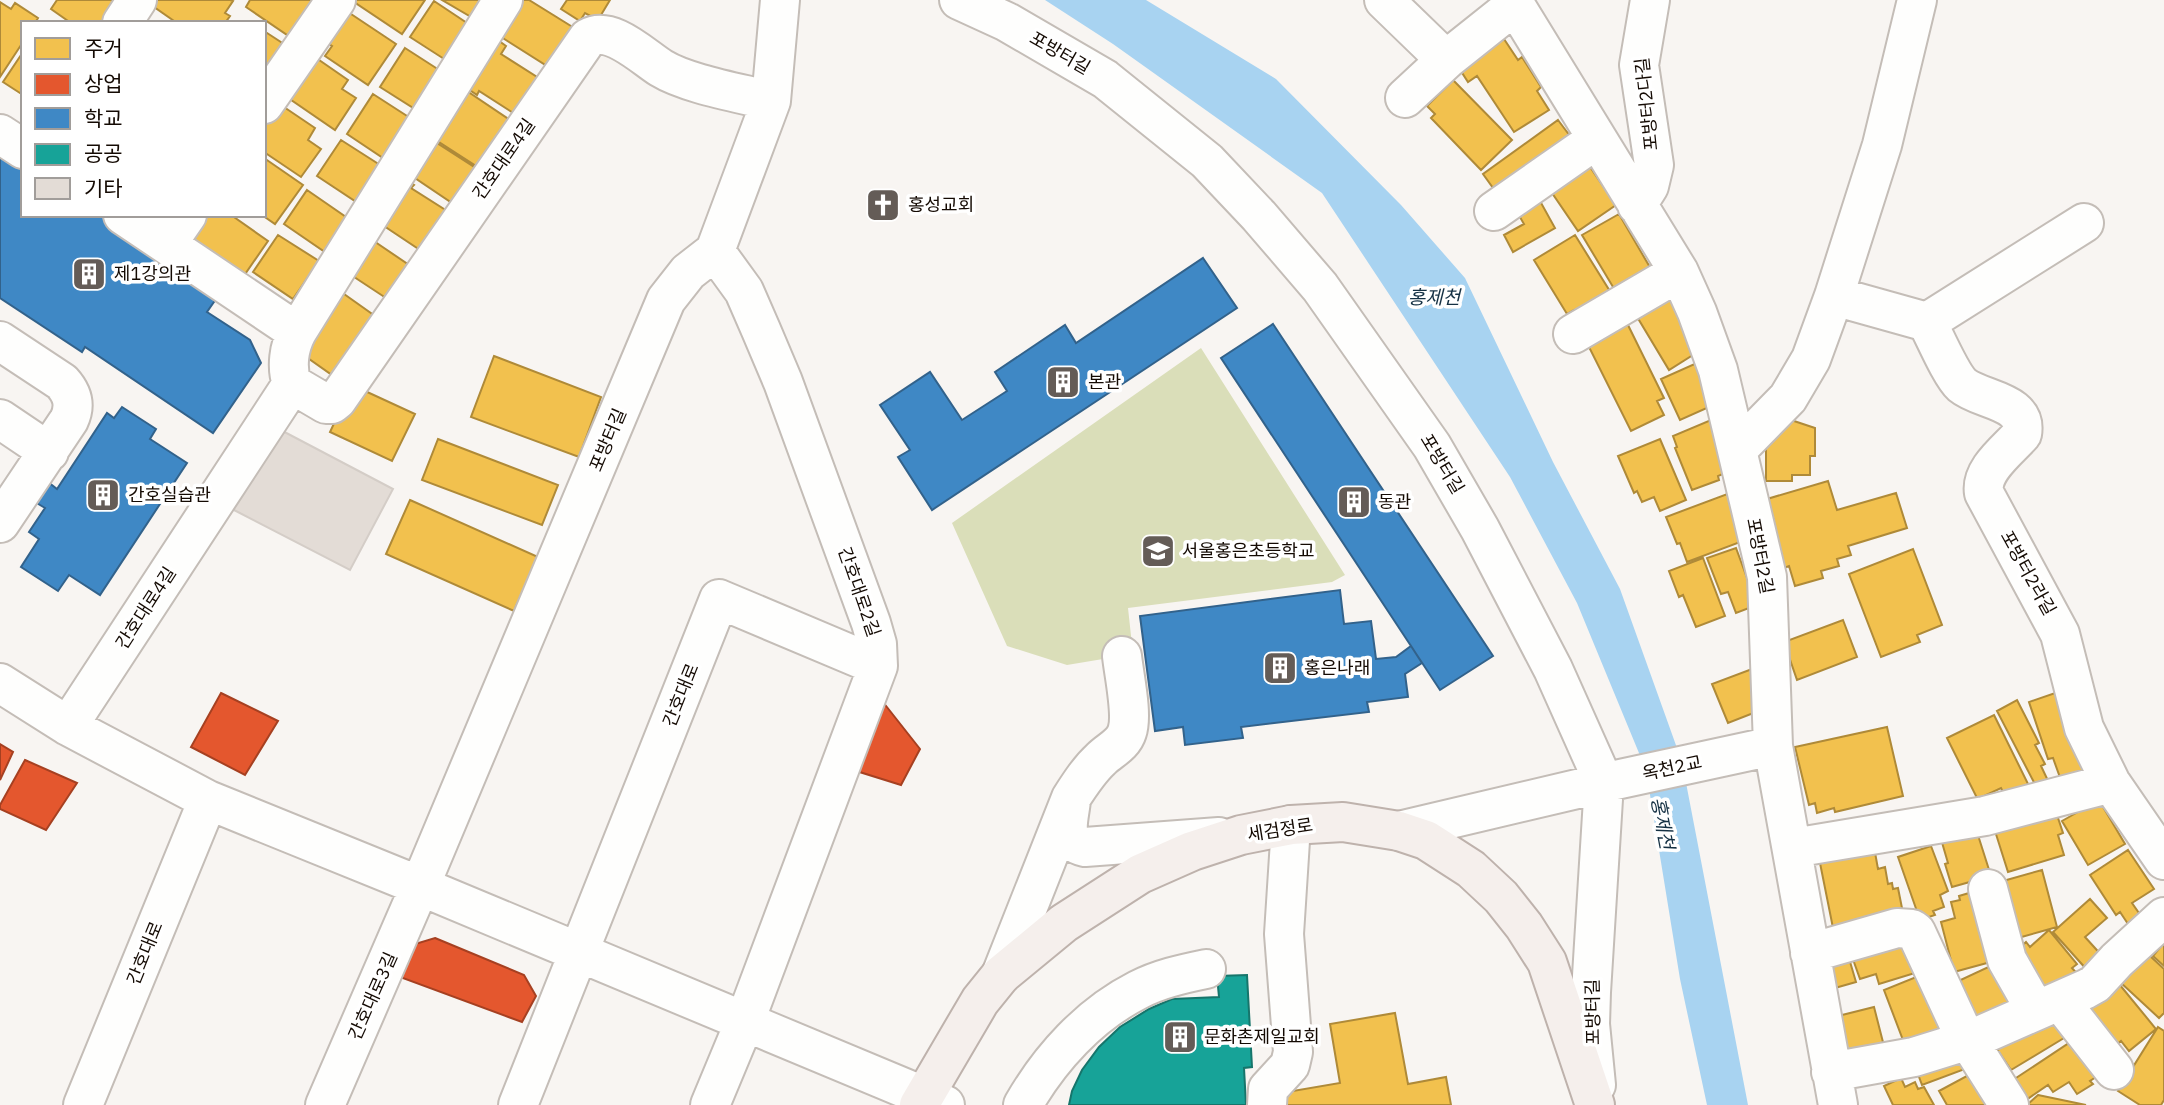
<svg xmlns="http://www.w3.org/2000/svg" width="2164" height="1105" viewBox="0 0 2164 1105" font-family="'IBM Plex Sans','Noto Sans KR',sans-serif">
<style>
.green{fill:#dadeb9}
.water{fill:#a8d3f1}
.homes{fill:#f2c14e;stroke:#af8a38;stroke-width:2}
.shops{fill:#e4572e;stroke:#a64021;stroke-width:2}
.schools{fill:#3f88c5;stroke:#32628b;stroke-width:2}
.public{fill:#17a398;stroke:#16756b;stroke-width:2}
.building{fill:#e3dcd6;stroke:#d4cdc7;stroke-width:2}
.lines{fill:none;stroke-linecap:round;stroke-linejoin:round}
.minor-casing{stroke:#c4bdb7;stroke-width:42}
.major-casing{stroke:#beb2ac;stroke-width:42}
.minor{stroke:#fefefd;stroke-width:38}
.major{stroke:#f5efec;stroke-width:38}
.labels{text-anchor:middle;stroke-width:7;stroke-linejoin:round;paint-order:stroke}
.street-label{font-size:18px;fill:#140a03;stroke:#fff}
.poi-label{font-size:18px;fill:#140a03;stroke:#fff;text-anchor:start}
.water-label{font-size:19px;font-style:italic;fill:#153144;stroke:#fff}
</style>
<rect width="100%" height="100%" fill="#f8f5f2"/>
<path class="green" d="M 1201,348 L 1345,575 L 1332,582 L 1128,608 L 1133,654 L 1067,665 L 1007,646 L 952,523 Z"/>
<path class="water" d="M 1045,0 L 1146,0 L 1276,79 L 1401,205 L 1465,278 L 1553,462 L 1620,589 L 1682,762 L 1748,1105 L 1707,1105 L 1680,979 L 1646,770 L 1577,603 L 1510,477 L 1322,193 L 1113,44 Z"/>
<path class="homes" d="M 57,0 L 120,0 L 104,23 L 71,23 L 51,9 Z
M 144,0 L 230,0 L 233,1 L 225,13 L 230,16 L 225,23 L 177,23 Z
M 250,0 L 323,0 L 296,41 L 246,7 Z
M 351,0 L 425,0 L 402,34 Z
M 442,0 L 497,0 L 483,24 Z
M 519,0 L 529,0 L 579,31 L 555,71 L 498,35 Z
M 567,0 L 610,0 L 598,20 L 585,13 L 580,21 L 561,9 Z
M 434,1 L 479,31 L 455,66 L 410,37 Z
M 0,2 L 11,9 L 15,3 L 38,18 L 35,23 L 23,23 L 23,42 L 0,77 Z
M 342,8 L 396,44 L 368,85 L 325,56 L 332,46 L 321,39 Z
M 264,31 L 293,50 L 264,85 Z
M 495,38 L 506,46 L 501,54 L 545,82 L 521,118 L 479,91 L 477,95 L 464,86 Z
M 1504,39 L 1518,60 L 1522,57 L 1541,87 L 1537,91 L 1549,110 L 1514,132 L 1477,76 L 1468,82 L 1459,68 Z
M 405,48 L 450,77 L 426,116 L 380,87 Z
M 23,52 L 23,95 L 3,82 Z
M 309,53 L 348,80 L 342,89 L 356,98 L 335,130 L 281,93 Z
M 1453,80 L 1512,140 L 1481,170 L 1431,118 L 1435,114 L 1427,106 Z
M 458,85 L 513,122 L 487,173 L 425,133 Z
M 373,94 L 421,125 L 395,166 L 347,134 Z
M 275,101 L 315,128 L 308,140 L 321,149 L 301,177 L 264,152 L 264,116 Z
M 1558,120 L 1576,144 L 1501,199 L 1483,174 Z
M 426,136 L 485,174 L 461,209 L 403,170 Z
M 341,140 L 391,172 L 367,209 L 317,176 Z
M 264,158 L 303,185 L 275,224 L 262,215 L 264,215 Z
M 1588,164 L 1616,205 L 1578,231 L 1550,190 Z
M 400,176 L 414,185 L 411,188 L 455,216 L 429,256 L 372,218 Z
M 307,190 L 359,226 L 335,259 L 284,224 Z
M 1535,192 L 1555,228 L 1513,252 L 1504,235 L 1524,224 L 1513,205 Z
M 1619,214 L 1655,276 L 1619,297 L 1582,235 Z
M 207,215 L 231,215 L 268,241 L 241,280 L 191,239 Z
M 362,233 L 415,269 L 392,302 L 339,267 Z
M 278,235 L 319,261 L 293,299 L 253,272 Z
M 1575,235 L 1616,301 L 1582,322 L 1574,310 L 1567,314 L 1534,260 Z
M 337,289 L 375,316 L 332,375 L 295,349 Z
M 1672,295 L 1704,348 L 1669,370 L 1636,315 Z
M 1626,321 L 1664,398 L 1657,401 L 1664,415 L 1631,431 L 1586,341 Z
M 494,356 L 601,397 L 579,457 L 471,417 Z
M 1699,362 L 1718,403 L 1680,420 L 1661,379 Z
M 352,385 L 415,414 L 392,461 L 330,432 Z
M 1788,419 L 1815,428 L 1815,456 L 1810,456 L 1810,475 L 1792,475 L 1792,481 L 1766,481 L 1766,439 Z
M 1711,420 L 1732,470 L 1718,476 L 1719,480 L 1692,490 L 1675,448 L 1677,447 L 1673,436 Z
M 438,439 L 558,485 L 542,525 L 422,480 Z
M 1660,439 L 1686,500 L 1660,511 L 1654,497 L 1642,502 L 1637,491 L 1634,493 L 1618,456 Z
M 1828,481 L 1837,510 L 1896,493 L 1907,528 L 1848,546 L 1851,555 L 1837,559 L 1839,566 L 1821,571 L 1823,578 L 1795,586 L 1789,566 L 1784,568 L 1770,523 L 1774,521 L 1767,499 Z
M 1730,493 L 1743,541 L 1687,562 L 1680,543 L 1677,544 L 1666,517 Z
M 410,500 L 538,557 L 514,611 L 386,554 Z
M 1736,548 L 1757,605 L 1736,613 L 1728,592 L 1721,594 L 1707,558 Z
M 1913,549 L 1942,625 L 1917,635 L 1920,642 L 1881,657 L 1849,574 Z
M 1703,558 L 1725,616 L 1696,627 L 1683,595 L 1679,597 L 1669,571 Z
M 1843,620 L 1857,657 L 1797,680 L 1784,642 Z
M 1760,666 L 1756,712 L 1728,723 L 1712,684 Z
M 2061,691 L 2089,773 L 2062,783 L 2053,758 L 2048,759 L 2029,702 Z
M 2017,700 L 2039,743 L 2035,745 L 2045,764 L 2041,766 L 2050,785 L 2039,792 L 1997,711 Z
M 1994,715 L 2031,790 L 2008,801 L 2001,788 L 1984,796 L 1987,803 L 1981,806 L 1947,738 Z
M 1887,727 L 1903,796 L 1835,812 L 1834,808 L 1817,813 L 1815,803 L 1809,805 L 1795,747 Z
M 2099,800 L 2125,844 L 2088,865 L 2062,821 Z
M 2056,812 L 2063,833 L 2058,835 L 2064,855 L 2008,872 L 1995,831 Z
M 1977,832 L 1991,876 L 1952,887 L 1945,864 L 1948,863 L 1941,839 Z
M 1931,846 L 1948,891 L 1940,895 L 1944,907 L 1933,911 L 1935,915 L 1920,920 L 1898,857 Z
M 1874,847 L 1878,869 L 1885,867 L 1888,884 L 1892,883 L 1893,889 L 1898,888 L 1903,913 L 1835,938 L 1819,858 Z
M 2128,850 L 2154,889 L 2132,903 L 2141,916 L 2128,924 L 2120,912 L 2116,915 L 2090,875 Z
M 2042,870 L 2057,927 L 2018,938 L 1996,883 Z
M 1979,890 L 1998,960 L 1954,972 L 1941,922 L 1955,918 L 1951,902 L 1960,900 L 1959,896 Z
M 2090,899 L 2107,918 L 2085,937 L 2104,958 L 2088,971 L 2053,932 Z
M 2049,930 L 2077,964 L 2072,968 L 2080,977 L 2038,990 L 2014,953 L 2026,942 L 2030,947 Z
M 2164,934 L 2164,966 L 2153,956 L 2162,945 Z
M 1900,935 L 1928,969 L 1879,984 L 1876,974 L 1860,979 L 1850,951 Z
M 1848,955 L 1856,982 L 1835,988 L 1828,960 Z
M 2149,955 L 2164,969 L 2164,1013 L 2159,1018 L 2120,982 Z
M 1999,962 L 2017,1002 L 1970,1024 L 1952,984 Z
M 1931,971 L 1954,1029 L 1906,1048 L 1884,990 Z
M 2115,979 L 2156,1029 L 2129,1051 L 2121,1041 L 2115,1046 L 2086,1011 Z
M 1874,1007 L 1885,1050 L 1849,1058 L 1838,1016 Z
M 1395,1013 L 1408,1084 L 1446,1077 L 1451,1105 L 1283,1105 L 1281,1093 L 1340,1083 L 1330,1024 Z
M 2048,1013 L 2064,1038 L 2011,1070 L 1992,1042 Z
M 2158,1027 L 2164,1031 L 2164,1100 L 2161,1105 L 2140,1105 L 2118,1091 Z
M 2072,1041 L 2096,1077 L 2090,1081 L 2093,1084 L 2077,1094 L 2069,1082 L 2053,1092 L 2048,1085 L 2026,1100 L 2013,1080 Z
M 1966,1047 L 1973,1066 L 1922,1085 L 1915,1066 Z
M 1976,1071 L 1994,1105 L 1947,1105 L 1939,1091 Z
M 1901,1078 L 1905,1087 L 1915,1082 L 1918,1089 L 1924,1087 L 1934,1105 L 1893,1105 L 1884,1086 Z
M 2038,1095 L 2086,1105 L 2027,1105 Z"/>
<path class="shops" d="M 221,693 L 278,721 L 245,775 L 191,747 Z
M 879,697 L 920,749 L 901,785 L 850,769 Z
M 0,744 L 13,752 L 0,780 Z
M 25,760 L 77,783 L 46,830 L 0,809 L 0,805 Z
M 435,938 L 524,975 L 536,996 L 522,1022 L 400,977 L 415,944 Z"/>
<path class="schools" d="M 0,155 L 23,162 L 23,215 L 105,215 L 216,299 L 207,312 L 250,340 L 261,363 L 213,433 L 85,347 L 82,352 L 0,298 Z
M 1203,258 L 1237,308 L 932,510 L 898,457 L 910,450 L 880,405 L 930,372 L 962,420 L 1007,391 L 995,372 L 1065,325 L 1076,343 Z
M 1273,324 L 1493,656 L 1440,690 L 1221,358 Z
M 122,407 L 156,429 L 150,439 L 187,463 L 100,595 L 69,575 L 58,591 L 21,567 L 39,539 L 29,532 L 45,508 L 35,502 L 48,482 L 57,489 L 107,413 L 114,418 Z
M 1340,590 L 1344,624 L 1371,621 L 1376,659 L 1396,657 L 1411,646 L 1422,663 L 1405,674 L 1408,697 L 1367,702 L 1369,712 L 1241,727 L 1243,738 L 1185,745 L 1183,727 L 1155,731 L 1140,616 Z"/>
<path class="public" d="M 1247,975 L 1252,1067 L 1244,1068 L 1246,1105 L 1069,1105 L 1072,1091 L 1082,1070 L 1099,1047 L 1120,1027 L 1149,1009 L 1172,999 L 1219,997 L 1217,976 Z"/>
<path class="building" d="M 275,427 L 393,489 L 350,570 L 232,509 Z"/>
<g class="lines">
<g class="minor-casing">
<path id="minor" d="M 959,0 L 1007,22 L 1105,79 L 1207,161 L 1259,216 L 1320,287 L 1432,446 L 1480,529 L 1553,669 L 1604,783 L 1591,992 L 1590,1024 L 1596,1085
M 1384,0 L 1446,60
M 1512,0 L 1679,272 L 1697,312 L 1718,370 L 1767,577 L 1773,746 L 1838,1105
M 122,23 L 137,0
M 1405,98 L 1446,60 L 1515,5
M 264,104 L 336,0
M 0,134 L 23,149
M 1637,205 L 1649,186 L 1654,165 L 1639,65 L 1650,0
M 1494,211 L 1597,139
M 167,244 L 187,215
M 1834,296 L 1927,322 C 1935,337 1951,375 1962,385 C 1981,401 2028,400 2022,434 C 2008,450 1980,470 1984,493 L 2060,634 L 2084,728 L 2111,783 L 2164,860
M 1927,322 L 2084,223
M 297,332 L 503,0
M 1573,334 L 1679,272
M 0,341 L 62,382 C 72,393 76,405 69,420 L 0,523
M 292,384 L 326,404 L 332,404 L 337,400 L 588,38 C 611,25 642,56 661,68 C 687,84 740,93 771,101
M 0,419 L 49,452
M 1737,450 L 1788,398 L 1811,359 L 1834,296 L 1882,145 L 1917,0
M 0,683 L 68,726 L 208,800 L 420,886 L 945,1105
M 68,726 L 292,384 C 286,367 289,347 297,332 L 123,215
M 1071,800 C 1069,821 1060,841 1085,847 L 1219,837
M 1399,831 L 1611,781 L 1773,746
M 1793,848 L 1985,816 L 2111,783
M 1988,889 L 2007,960 L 2036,1011
M 1810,953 L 1897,928 L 1912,929 L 1916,932 L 1961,1029 L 2009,1105
M 1001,975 L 1071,798 C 1080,784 1089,770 1101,759 C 1110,750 1123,745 1127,732 C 1133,715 1124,675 1122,656
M 2060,1001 L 2114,1070
M 1831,1072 L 1914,1057 L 1972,1039 L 2086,989 L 2095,984 L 2117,960 L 2164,917
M 83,1105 L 208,800
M 325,1105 L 420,886 L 666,300 L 688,272 L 715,251 L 771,101 L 780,0
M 518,1105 L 719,599 L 878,666
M 710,1105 L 745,1021 L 878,666 L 877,644 L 871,623 L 783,382 L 761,330 L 744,291 L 715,251
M 1023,1105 C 1050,1058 1089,1015 1138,990 C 1159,979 1182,974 1206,969
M 1267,1105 L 1268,1089 L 1290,1065 L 1293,1052 L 1284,934 L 1291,825"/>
</g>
<g class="major-casing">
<path id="major" d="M 919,1105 L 980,1001 L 1001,975 L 1064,923 L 1140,874 L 1192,851 L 1241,835 L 1291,825 L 1343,822 L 1399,831 L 1426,840 L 1471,869 L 1501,897 L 1524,926 L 1547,962 L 1595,1105"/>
</g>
<use href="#minor" class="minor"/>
<use href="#major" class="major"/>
</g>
<defs>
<g id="church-square" transform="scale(1.75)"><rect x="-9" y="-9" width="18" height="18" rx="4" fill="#645c57" stroke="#fff"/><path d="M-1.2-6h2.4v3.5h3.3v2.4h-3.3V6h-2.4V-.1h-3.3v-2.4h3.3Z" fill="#fff"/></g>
<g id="building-square" transform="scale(1.75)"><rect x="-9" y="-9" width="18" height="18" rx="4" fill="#645c57" stroke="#fff"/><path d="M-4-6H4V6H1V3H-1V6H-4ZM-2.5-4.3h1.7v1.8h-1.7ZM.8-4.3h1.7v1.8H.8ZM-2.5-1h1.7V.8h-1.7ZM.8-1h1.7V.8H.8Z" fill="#fff"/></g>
<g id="school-square" transform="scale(1.75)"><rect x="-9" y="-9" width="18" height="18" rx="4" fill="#645c57" stroke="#fff"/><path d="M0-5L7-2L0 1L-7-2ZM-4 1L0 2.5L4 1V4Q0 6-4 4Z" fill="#fff"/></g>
</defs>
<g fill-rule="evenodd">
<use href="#church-square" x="883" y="205"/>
<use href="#building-square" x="89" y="274"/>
<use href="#building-square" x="1063" y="382"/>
<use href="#building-square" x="103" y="495"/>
<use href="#building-square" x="1354" y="502"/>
<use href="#school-square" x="1158" y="551"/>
<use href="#building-square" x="1280" y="668"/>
<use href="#building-square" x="1180" y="1037"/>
</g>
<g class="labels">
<g class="street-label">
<text transform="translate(1060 53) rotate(30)" y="6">포방터길</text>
<text transform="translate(1647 104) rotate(-96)" y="6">포방터2다길</text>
<text transform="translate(504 159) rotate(-55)" y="6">간호대로4길</text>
<text transform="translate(608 440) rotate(-67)" y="6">포방터길</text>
<text transform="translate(1442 464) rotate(59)" y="6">포방터길</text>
<text transform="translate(1760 556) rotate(79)" y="6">포방터2길</text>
<text transform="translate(2028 573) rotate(61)" y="6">포방터2라길</text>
<text transform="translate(859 592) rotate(71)" y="6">간호대로2길</text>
<text transform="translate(146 608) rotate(-57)" y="6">간호대로4길</text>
<text transform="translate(681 695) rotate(-68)" y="6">간호대로</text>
<text transform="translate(1672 768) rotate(-12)" y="6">옥천2교</text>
<text transform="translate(1280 830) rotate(-9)" y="6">세검정로</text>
<text transform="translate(145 953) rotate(-68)" y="6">간호대로</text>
<text transform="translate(373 996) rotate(-66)" y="6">간호대로3길</text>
<text transform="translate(1593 1012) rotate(-91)" y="6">포방터길</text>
</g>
<g class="poi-label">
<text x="908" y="211">홍성교회</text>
<text x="114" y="280">제1강의관</text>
<text x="1088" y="388">본관</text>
<text x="128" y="501">간호실습관</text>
<text x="1378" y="508">동관</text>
<text x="1182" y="557">서울홍은초등학교</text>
<text x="1304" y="674">홍은나래</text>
<text x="1204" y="1043">문화촌제일교회</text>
</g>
<g class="water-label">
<text x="1434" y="304">홍제천</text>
<text transform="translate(1663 823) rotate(79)" y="7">홍제천</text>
</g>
</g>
<rect x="21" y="21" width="245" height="196" fill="#ffffff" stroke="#a19d9a" stroke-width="2"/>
<rect x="35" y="38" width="35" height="21" fill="#f2c14e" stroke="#a19d9a" stroke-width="2"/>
<text x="84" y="56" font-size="21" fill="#140a03">주거</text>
<rect x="35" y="74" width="35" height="21" fill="#e4572e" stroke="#a19d9a" stroke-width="2"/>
<text x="84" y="91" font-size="21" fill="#140a03">상업</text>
<rect x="35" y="108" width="35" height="21" fill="#3f88c5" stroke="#a19d9a" stroke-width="2"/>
<text x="84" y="126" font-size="21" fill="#140a03">학교</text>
<rect x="35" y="144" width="35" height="21" fill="#17a398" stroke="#a19d9a" stroke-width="2"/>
<text x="84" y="161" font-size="21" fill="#140a03">공공</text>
<rect x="35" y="178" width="35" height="21" fill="#e3dcd6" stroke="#a19d9a" stroke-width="2"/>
<text x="84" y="196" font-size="21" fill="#140a03">기타</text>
</svg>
